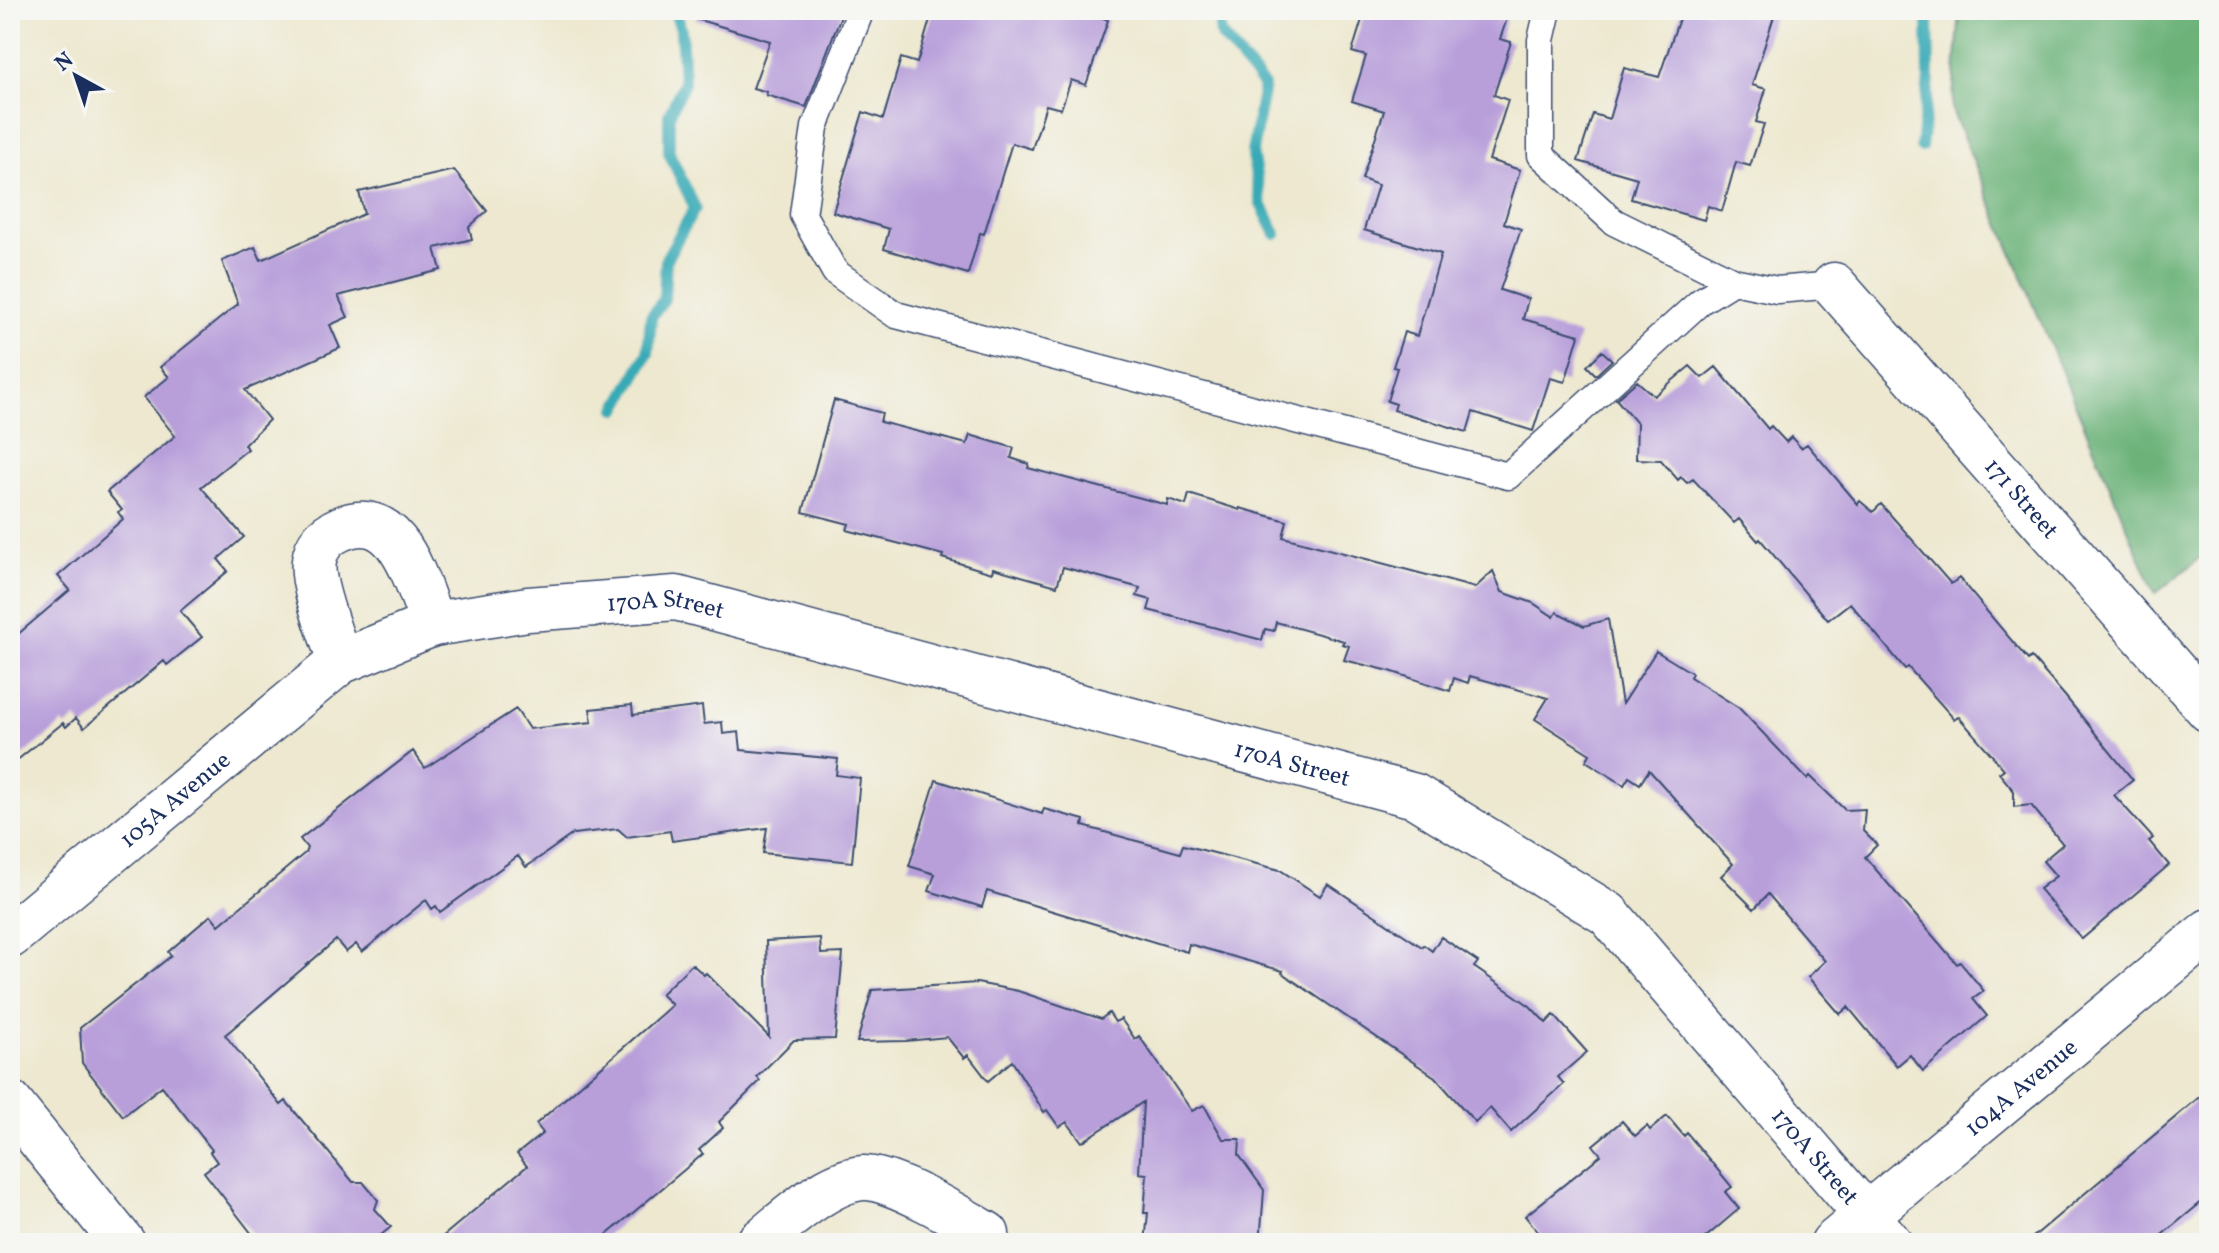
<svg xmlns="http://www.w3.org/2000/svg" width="2219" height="1253" viewBox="0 0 2219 1253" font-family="Vollkorn,serif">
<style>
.forest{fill:#6cb279;stroke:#44706c;stroke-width:2}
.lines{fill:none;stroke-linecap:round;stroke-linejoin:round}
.stream{stroke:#39aab6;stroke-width:12}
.building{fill:#b89fda}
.lane-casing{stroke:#3a4b6f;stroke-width:29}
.street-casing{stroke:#3a4b6f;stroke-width:47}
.lane{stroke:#fff;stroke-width:26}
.street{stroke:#fff;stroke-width:44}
.labels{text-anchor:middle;stroke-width:6;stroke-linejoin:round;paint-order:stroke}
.street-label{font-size:24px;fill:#1b2f5e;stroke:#f6f6f2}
</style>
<rect width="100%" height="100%" fill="#f6f6f2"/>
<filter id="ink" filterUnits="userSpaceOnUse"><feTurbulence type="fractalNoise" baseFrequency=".0125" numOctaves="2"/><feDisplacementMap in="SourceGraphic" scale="16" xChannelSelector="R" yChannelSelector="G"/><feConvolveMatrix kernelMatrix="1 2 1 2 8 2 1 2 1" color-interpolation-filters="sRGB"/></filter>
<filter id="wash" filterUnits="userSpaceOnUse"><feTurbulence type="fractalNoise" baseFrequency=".006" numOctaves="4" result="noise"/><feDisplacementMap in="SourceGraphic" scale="32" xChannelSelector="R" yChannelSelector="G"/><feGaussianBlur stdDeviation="1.8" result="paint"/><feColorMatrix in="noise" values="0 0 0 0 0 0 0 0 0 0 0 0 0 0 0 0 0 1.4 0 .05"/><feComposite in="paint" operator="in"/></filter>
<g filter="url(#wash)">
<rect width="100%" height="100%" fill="#ede8cf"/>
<path class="forest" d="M 1960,10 L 2209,10 L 2209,551 L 2155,594 L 1952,110 Z"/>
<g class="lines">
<path class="stream" d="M 1218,10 L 1221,35 L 1264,86 L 1252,152 L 1261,204 L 1276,234
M 1921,147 L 1929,79 L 1928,10
M 617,409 L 648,353 L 651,317 L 664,299 L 666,259 L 695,208 L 669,153 L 669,115 L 684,82 L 681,29 L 674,10"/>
</g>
<g id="blocks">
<path class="building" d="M 697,10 L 843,10 L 806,107 L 766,95 L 767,92 L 753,88 L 770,41 L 696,19 Z
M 933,10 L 1103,10 L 1101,17 L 1108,20 L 1086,85 L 1071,80 L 1061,109 L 1046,105 L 1032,149 L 1012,143 L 984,234 L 980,233 L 968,274 L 884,249 L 889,229 L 833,212 L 863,112 L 883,119 L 901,58 L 917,63 Z
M 1365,10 L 1510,10 L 1500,39 L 1511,42 L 1494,95 L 1508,100 L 1489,160 L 1520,170 L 1504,223 L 1521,229 L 1500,290 L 1528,299 L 1523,319 L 1579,335 L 1565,382 L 1550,378 L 1533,431 L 1473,412 L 1467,432 L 1394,410 L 1396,404 L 1387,401 L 1397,368 L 1393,367 L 1404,332 L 1417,336 L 1441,254 L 1364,230 L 1378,185 L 1362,179 L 1384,111 L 1352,101 L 1366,56 L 1352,52 Z
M 1682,10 L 1776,10 L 1752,85 L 1766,89 L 1756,122 L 1764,124 L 1750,166 L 1736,162 L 1722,211 L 1708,206 L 1704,220 L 1631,199 L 1637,178 L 1578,161 L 1593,114 L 1609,119 L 1624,68 L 1659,77 Z
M 454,170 L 487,211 L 469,227 L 472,239 L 435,248 L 441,270 L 338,296 L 348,317 L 330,325 L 340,348 L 245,390 L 269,420 L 244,445 L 248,449 L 201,487 L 244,537 L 218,559 L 228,571 L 180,611 L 202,637 L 167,665 L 164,661 L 84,728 L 76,718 L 66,727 L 63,723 L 10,766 L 10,641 L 70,590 L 58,576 L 123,519 L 118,512 L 122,510 L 107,492 L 175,436 L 144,397 L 169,377 L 160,367 L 238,304 L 222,261 L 255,247 L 261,260 L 364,214 L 359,192 Z
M 1602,351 L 1612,360 L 1596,375 L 1587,366 Z
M 1690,366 L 1702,378 L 1716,367 L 1768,429 L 1771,426 L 1786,442 L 1791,437 L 1801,448 L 1807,444 L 1858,504 L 1860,501 L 1873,512 L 1881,504 L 1951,584 L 1959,578 L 2028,660 L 2031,657 L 2065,696 L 2133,780 L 2114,795 L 2153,838 L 2149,841 L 2169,865 L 2082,939 L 2039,889 L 2056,876 L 2043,861 L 2063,844 L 2031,805 L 2014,807 L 2014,791 L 1999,773 L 2004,769 L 1958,716 L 1954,719 L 1908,667 L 1905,669 L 1850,603 L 1828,620 L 1760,539 L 1758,541 L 1739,519 L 1734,523 L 1693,479 L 1687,483 L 1681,477 L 1678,480 L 1661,460 L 1636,459 L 1637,423 L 1616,399 L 1637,381 L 1654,396 Z
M 834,400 L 882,413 L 880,422 L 967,444 L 970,435 L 1014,448 L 1011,458 L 1029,464 L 1028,468 L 1167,505 L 1168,499 L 1186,505 L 1189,494 L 1240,510 L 1240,508 L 1287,521 L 1283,537 L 1442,579 L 1475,588 L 1493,571 L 1502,592 L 1533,603 L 1554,617 L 1557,612 L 1584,626 L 1608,619 L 1622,704 L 1656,651 L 1692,673 L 1690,677 L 1739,708 L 1807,779 L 1810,776 L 1845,810 L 1865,809 L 1863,831 L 1877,845 L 1865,857 L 1957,964 L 1960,962 L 1984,991 L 1973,999 L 1987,1016 L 1923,1071 L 1910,1055 L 1897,1066 L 1848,1007 L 1840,1014 L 1808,977 L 1825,961 L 1768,894 L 1754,909 L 1721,876 L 1733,864 L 1649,770 L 1640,784 L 1629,777 L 1624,785 L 1586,761 L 1590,754 L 1535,719 L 1548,698 L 1470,676 L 1468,683 L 1454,678 L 1450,691 L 1390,671 L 1344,660 L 1349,646 L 1342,644 L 1344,641 L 1276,622 L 1274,631 L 1265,629 L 1262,640 L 1148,610 L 1151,600 L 1137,596 L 1140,588 L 1063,567 L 1057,586 L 993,568 L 992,573 L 942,558 L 943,555 L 847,530 L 849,524 L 803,512 Z
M 632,705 L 633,715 L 702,706 L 704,724 L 722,722 L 723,734 L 739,732 L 741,750 L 838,759 L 836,775 L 860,778 L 852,862 L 763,853 L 767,828 L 672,841 L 670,831 L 627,837 L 618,829 L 573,834 L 526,867 L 518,856 L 440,912 L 436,906 L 432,909 L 426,900 L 362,952 L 356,944 L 346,952 L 336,940 L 225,1035 L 281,1105 L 286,1101 L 353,1182 L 363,1182 L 378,1200 L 375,1209 L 391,1227 L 371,1243 L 259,1243 L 204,1172 L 217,1162 L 210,1152 L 212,1150 L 162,1086 L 123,1116 L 82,1063 L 80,1028 L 171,956 L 168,952 L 211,915 L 219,925 L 305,853 L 307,848 L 300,839 L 413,751 L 425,768 L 516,709 L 529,729 L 592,722 L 590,709 Z
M 936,780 L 1042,814 L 1044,809 L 1084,820 L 1083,826 L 1180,853 L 1183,845 L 1280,870 L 1320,896 L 1328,884 L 1422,947 L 1424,945 L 1432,951 L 1441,937 L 1478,962 L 1474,967 L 1530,1006 L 1546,1023 L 1554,1015 L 1587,1052 L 1558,1077 L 1564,1084 L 1511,1132 L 1490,1108 L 1475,1122 L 1435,1077 L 1282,973 L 1283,971 L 1189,944 L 1187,952 L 987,891 L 982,907 L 929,891 L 935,874 L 909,866 Z
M 820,938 L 821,954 L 843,953 L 835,1039 L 794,1040 L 757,1077 L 760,1081 L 719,1122 L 723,1128 L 699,1150 L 703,1154 L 597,1243 L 435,1243 L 527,1166 L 517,1154 L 543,1133 L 536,1124 L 672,1005 L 661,994 L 692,964 L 704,975 L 706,973 L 769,1037 L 766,941 Z
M 977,983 L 1018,991 L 1101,1019 L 1109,1013 L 1115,1022 L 1121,1019 L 1135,1039 L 1139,1036 L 1192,1111 L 1204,1105 L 1223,1139 L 1240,1139 L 1239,1155 L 1264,1190 L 1260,1243 L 1145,1243 L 1148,1213 L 1144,1213 L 1147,1174 L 1139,1173 L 1143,1102 L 1082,1142 L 1067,1122 L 1059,1127 L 1047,1110 L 1044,1112 L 1012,1061 L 988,1081 L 968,1055 L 964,1058 L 947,1037 L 906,1041 L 857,1042 L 872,990 Z
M 2209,1089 L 2209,1196 L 2152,1243 L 2026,1243 Z
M 1667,1116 L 1684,1136 L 1687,1133 L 1732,1187 L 1725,1192 L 1739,1209 L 1699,1243 L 1547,1243 L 1525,1216 L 1601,1155 L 1593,1145 L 1622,1121 L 1635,1136 L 1647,1126 L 1650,1130 Z"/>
</g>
</g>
<g filter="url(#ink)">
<use href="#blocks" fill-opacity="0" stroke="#3a4b6f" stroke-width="2"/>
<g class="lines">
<g class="lane-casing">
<path id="lane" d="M 861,10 L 815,127 L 803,215 L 835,272 L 896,315 L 1508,476 L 1701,301 L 1733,281 L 1614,222 L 1541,155 L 1541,40 L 1548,10
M 1733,281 L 1777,290 L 1834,285"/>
</g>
<g class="street-casing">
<g id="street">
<path id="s1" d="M 1834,285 L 2209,710"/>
<path d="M 340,662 C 332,637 310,583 314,561 C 316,545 326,535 340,529 C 399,503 416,583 433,624"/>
<path id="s2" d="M 10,936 L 340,662 L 433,624 L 528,609 L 676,598 L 1415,796 L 1608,914 L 1890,1243"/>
<path d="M 10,1103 L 123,1243"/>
<path d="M 758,1243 C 783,1222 829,1180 863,1178 C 890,1176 962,1219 987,1234"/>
<path id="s3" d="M 1833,1243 L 2209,931"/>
</g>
</g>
<use href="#lane" class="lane"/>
<use href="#street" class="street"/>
</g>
</g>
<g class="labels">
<g class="street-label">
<text dy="8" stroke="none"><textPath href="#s1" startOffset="284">171 Street</textPath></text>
<text dy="8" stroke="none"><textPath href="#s2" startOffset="764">170A Street</textPath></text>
<text dy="8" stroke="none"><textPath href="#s2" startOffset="1412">170A Street</textPath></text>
<text dy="8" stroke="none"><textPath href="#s2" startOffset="214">105A Avenue</textPath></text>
<text dy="8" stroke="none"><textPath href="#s3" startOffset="244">104A Avenue</textPath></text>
<text dy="8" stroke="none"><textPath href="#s2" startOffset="2084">170A Street</textPath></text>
</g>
</g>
<rect width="2219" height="1253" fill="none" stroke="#f6f6f2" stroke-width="40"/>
<g transform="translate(76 76) rotate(320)" stroke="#f6f6f2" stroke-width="6" paint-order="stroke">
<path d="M0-6L14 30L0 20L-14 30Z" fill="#1b2f5e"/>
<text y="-12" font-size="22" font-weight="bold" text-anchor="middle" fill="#1b2f5e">N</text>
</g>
</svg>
